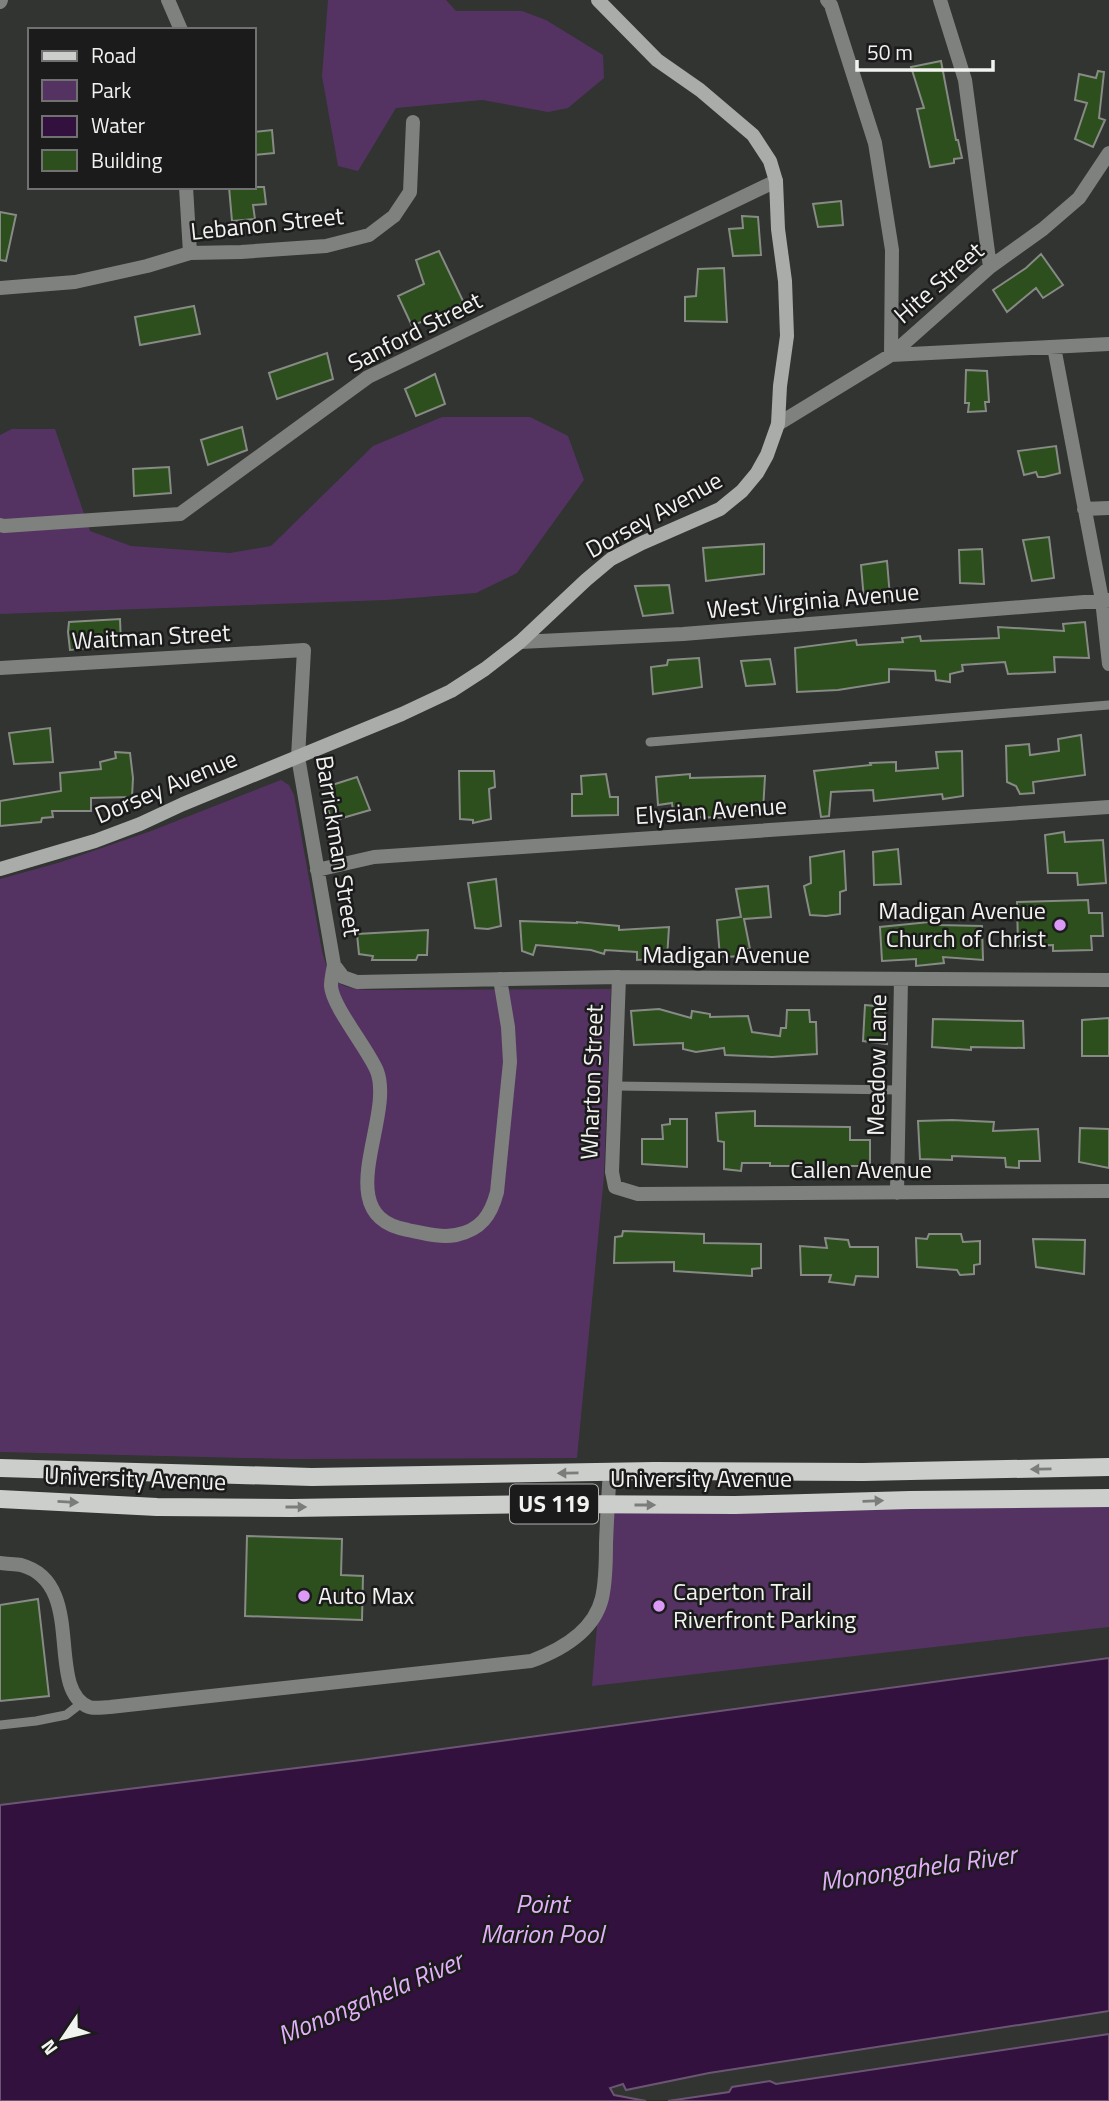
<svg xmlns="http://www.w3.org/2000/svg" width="1109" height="2101" viewBox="0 0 1109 2101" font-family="'Titillium Web',sans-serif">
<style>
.green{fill:#543362}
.water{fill:#32113e;stroke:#6c5574;stroke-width:2}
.building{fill:#2d4f1d;stroke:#878a85;stroke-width:2}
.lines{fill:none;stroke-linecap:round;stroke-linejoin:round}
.lane{stroke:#7f817f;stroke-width:9}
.street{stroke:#7f817f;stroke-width:14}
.secondary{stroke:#aaaca9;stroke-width:14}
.primary{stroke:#cbceca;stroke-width:18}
.oneway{fill:#7b7d7b}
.poi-dot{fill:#da9af6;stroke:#1a1b1a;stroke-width:2.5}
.labels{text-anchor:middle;stroke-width:5;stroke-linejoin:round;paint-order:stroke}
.shield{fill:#1a1b1a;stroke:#b1b2b0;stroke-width:2}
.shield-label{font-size:23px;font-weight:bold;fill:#f2f3f1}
.street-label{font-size:24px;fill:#f2f3f1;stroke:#1a1b1a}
.poi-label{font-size:24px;fill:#f2f3f1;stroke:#1a1b1a;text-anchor:start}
.water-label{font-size:26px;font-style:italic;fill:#e3aefa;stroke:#1a1b1a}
</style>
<rect width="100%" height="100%" fill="#313430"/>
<path class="green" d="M 328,0 L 446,0 L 456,11 L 522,11 L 546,20 L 603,55 L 604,78 L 568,108 L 548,112 L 482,100 L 396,108 L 358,171 L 338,166 L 322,76 Z
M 442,417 L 530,417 L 568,436 L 584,480 L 517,573 L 476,593 L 386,600 L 0,614 L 0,435 L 12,429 L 55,429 L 90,531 L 131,546 L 230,553 L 271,546 L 373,446 Z
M 281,780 L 289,785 L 294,795 L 322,951 C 330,982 339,989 371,990 L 611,989 L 604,1176 L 577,1458 L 292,1459 L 0,1452 L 0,879 L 61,862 L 151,831 Z
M 1109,1497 L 1109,1627 L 592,1686 L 607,1505 Z"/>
<path class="water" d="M 1109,1658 L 1109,2011 L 709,2073 L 626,2090 L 623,2084 L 610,2088 L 614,2095 L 646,2101 L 0,2101 L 0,1805 L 361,1760 Z
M 1109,2034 L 1109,2101 L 668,2101 L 729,2092 L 732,2087 L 770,2081 L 776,2084 Z"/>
<path class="building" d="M 941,61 L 956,140 L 958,140 L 962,158 L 954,159 L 954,163 L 930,167 L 917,109 L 924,108 L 911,67 Z
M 1098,71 L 1104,72 L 1099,118 L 1105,120 L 1093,147 L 1075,139 L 1087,103 L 1075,100 L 1079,74 L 1096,78 Z
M 272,130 L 274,153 L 254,155 L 254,132 Z
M 229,187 L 264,187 L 266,204 L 253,205 L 255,219 L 232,221 Z
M 841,201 L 843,225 L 818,227 L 813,204 Z
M 0,212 L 16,215 L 6,261 L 0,260 Z
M 742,216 L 758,217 L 761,255 L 733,256 L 729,229 L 743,228 Z
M 439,251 L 464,303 L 412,326 L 398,296 L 424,284 L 416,260 Z
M 1041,254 L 1063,285 L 1043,298 L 1036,288 L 1007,312 L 993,290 L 1026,268 Z
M 724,268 L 727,322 L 685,321 L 685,297 L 696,296 L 698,269 Z
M 194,306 L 200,334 L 140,345 L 135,317 Z
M 327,353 L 333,379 L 277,399 L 269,373 Z
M 966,370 L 987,371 L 989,402 L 985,402 L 986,411 L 968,412 L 969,403 L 965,403 Z
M 435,374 L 445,404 L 416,416 L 405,389 Z
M 242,427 L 247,450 L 208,465 L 201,440 Z
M 1056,446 L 1060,473 L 1044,477 L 1038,477 L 1036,472 L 1024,475 L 1018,451 Z
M 169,467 L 171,493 L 134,496 L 133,469 Z
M 1049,537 L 1054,578 L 1032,581 L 1023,540 Z
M 764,544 L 764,574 L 706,581 L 703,548 Z
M 982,549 L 984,584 L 960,583 L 959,550 Z
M 887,561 L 890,597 L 864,600 L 861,565 Z
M 669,585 L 673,613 L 643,616 L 635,586 Z
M 120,619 L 121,645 L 70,650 L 68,632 L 69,622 Z
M 1085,622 L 1089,658 L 1054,657 L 1055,672 L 1008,674 L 1005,662 L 962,665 L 963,671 L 950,674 L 950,682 L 936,680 L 935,671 L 889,669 L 889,682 L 838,690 L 797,692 L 795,648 L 856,640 L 857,645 L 903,642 L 902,638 L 920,636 L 921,641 L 999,638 L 998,627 L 1064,631 L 1063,624 Z
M 699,658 L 702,687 L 653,694 L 651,667 L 667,665 L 668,660 Z
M 770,659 L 775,684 L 746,686 L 741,661 Z
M 50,728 L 53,762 L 14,764 L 9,733 Z
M 1081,735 L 1085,775 L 1033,782 L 1034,793 L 1020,794 L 1016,786 L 1007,782 L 1006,746 L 1029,744 L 1030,755 L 1059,751 L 1058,739 Z
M 962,751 L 963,796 L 943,799 L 942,794 L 874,801 L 873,790 L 831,792 L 829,816 L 821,817 L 814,771 L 871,765 L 870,763 L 896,762 L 896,771 L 938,768 L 936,752 Z
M 115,752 L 130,753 L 133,778 L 132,797 L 91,798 L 91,811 L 52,811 L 53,817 L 42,818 L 41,822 L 0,826 L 0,801 L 61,791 L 60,773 L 101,769 L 100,762 L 116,758 Z
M 459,771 L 494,771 L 495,787 L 489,789 L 491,819 L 473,823 L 473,820 L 460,819 Z
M 606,774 L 610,797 L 618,797 L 618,815 L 572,816 L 572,794 L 582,794 L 581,776 Z
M 690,774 L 690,778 L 765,776 L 763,811 L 731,811 L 731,818 L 695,817 L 674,820 L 672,803 L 658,805 L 656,777 Z
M 357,777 L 370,810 L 332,821 L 327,806 L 334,802 L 329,786 Z
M 1064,832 L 1065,842 L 1103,840 L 1106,883 L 1078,885 L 1077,873 L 1048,873 L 1045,835 Z
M 898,849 L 901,884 L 874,885 L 873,852 Z
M 844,851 L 846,890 L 840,892 L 840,914 L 826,916 L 810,915 L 804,886 L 811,883 L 810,857 Z
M 496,879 L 501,926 L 488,929 L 475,928 L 468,883 Z
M 768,886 L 771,917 L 744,919 L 750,949 L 746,949 L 747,956 L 720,957 L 717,920 L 741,917 L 736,889 Z
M 1088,900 L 1089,913 L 1102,913 L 1103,936 L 1091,936 L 1092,950 L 1053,951 L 1053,945 L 1018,946 L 1017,902 Z
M 520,921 L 577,923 L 577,922 L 619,926 L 619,930 L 669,927 L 667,958 L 637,960 L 637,952 L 605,950 L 604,954 L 591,950 L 536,945 L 533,955 L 522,951 Z
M 939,921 L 939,925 L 982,926 L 983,960 L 943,957 L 944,963 L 916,966 L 916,959 L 882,961 L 880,927 Z
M 428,930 L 427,955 L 418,955 L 416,960 L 372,960 L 373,956 L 359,954 L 357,934 Z
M 865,1005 L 885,1007 L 887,1044 L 863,1041 Z
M 659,1009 L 691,1018 L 692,1011 L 710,1014 L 710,1017 L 748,1016 L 752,1032 L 780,1036 L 781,1028 L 786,1028 L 787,1010 L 809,1010 L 810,1022 L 816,1022 L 817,1054 L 772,1057 L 725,1055 L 724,1048 L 696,1052 L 683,1049 L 683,1043 L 634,1045 L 631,1011 Z
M 1109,1018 L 1109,1056 L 1082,1056 L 1082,1020 Z
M 933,1019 L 1023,1021 L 1024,1048 L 971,1047 L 971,1050 L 932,1047 Z
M 755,1111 L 755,1126 L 850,1127 L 850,1140 L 870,1140 L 870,1166 L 770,1166 L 770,1163 L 742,1163 L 741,1171 L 724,1169 L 724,1142 L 718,1141 L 716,1113 Z
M 670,1119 L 687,1119 L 687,1167 L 642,1164 L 642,1139 L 663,1139 L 662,1125 L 670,1124 Z
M 952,1120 L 994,1122 L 993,1131 L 1038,1129 L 1040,1161 L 1019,1161 L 1019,1168 L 1006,1167 L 1005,1158 L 952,1156 L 952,1160 L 920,1159 L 918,1121 Z
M 1080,1128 L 1109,1129 L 1109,1168 L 1079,1162 Z
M 623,1231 L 704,1234 L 704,1243 L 761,1244 L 761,1268 L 752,1269 L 752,1276 L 674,1271 L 674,1262 L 614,1263 L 615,1237 L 622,1236 Z
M 929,1234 L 961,1234 L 963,1242 L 980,1241 L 980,1264 L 974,1265 L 974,1274 L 960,1275 L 957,1270 L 917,1267 L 916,1238 L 927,1239 Z
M 825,1238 L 848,1240 L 850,1247 L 878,1247 L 878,1277 L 856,1276 L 854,1285 L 829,1282 L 831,1275 L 801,1275 L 800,1246 L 827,1248 Z
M 1033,1239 L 1085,1240 L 1084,1274 L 1036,1267 Z
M 247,1536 L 342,1539 L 341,1575 L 363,1576 L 362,1620 L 245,1616 Z
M 38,1599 L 49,1696 L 0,1701 L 0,1605 Z"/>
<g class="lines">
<path class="lane" d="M 650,742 L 1109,705
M 615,1086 L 899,1090
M 0,1725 L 36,1721 L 66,1715 L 83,1702"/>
<path class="street" d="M 168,0 L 181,30
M 827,0 L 831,5 L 875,143 L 892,250 L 891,355 L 1109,344
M 940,0 L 965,80 L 990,267
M 0,2 L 1,0
M 186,187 L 190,253
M 0,288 L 75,282 L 147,266 L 190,253 L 241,252 L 326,246 L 369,235 L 394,216 L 410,192 L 413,122
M 1054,347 L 1102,600 L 1109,664
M 778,424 L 891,355 L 990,267 L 1043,229 L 1079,198 L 1109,153
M 1084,509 L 1109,508
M 0,525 L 4,526 L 180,514 L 368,377 L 776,181
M 520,642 L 683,634 L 1109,600
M 0,668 L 304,650 L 298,757 L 334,965 L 343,977 L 357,982 L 619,977 L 1109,980
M 317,870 L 374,857 L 1109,807
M 334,965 C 333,971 331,979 331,986 C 332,1006 368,1049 377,1071 C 395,1119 327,1216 408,1230 C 423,1233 440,1238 456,1235 C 481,1230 491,1215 497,1192 L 510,1062 L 508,1027 L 500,979
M 619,977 L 612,1172 L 615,1187 L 638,1194 L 1109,1191
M 897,1193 L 901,979
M 0,1563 C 7,1564 15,1564 21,1565 C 88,1583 44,1689 89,1707 C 94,1709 104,1707 110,1707 L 531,1661 C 561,1650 594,1631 602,1598 C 606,1580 606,1561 606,1543 C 607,1519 608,1496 610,1472"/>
<path class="secondary" d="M 0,869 L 95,841 L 140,824 L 183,804 L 402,714 L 451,691 L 485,669 L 520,642 L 586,580 L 611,559 L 642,543 L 720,509 L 742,491 L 757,473 L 767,455 L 778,424 L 780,386 L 787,336 L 785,281 L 778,229 L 776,181 L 770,161 L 753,135 L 700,90 L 657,60 L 598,0"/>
<path class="primary" d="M 0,1468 L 312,1477 L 654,1471 L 863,1472 L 1109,1467
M 0,1499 L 157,1507 L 292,1508 L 550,1504 L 735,1505 L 910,1500 L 1109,1498"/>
</g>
<defs><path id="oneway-solid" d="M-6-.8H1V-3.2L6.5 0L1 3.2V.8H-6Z" transform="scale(1.75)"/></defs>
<g class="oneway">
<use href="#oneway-solid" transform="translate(1041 1469) rotate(179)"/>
<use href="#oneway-solid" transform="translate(568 1473) rotate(179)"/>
<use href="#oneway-solid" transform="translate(873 1501) rotate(-2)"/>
<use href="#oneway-solid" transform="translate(68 1502) rotate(3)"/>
<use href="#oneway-solid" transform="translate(645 1505)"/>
<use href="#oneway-solid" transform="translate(296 1507)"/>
</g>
<g class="poi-dot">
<circle cx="1060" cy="925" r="7"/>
<circle cx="304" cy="1596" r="7"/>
<circle cx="659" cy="1606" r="7"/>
</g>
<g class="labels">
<rect class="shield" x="510" y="1484.5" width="88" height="39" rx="5"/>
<g class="shield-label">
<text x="554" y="1512">US 119</text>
</g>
<g class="street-label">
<text transform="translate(267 224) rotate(-6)" y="8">Lebanon Street</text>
<text transform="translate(939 283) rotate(-41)" y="8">Hite Street</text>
<text transform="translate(415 332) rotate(-27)" y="8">Sanford Street</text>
<text transform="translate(654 515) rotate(-29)" y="8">Dorsey Avenue</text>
<text transform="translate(813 601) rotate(-5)" y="8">West Virginia Avenue</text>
<text transform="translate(151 637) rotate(-3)" y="8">Waitman Street</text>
<text transform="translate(166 787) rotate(-23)" y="8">Dorsey Avenue</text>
<text transform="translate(711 811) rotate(-4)" y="8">Elysian Avenue</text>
<text transform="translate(338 846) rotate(81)" y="8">Barrickman Street</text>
<text x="726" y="963">Madigan Avenue</text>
<text transform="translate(877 1065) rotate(-89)" y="8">Meadow Lane</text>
<text transform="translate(592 1082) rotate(-88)" y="8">Wharton Street</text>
<text x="861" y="1178">Callen Avenue</text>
<text transform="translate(135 1479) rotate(2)" y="8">University Avenue</text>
<text x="701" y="1487">University Avenue</text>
</g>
<g class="poi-label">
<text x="1046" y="919" text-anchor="end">Madigan Avenue<tspan x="1046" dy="28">Church of Christ</tspan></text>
<text x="673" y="1600">Caperton Trail<tspan x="673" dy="28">Riverfront Parking</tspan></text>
<text x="318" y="1604">Auto Max</text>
</g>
<g class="water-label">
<text transform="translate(918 1868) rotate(-8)" y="9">Monongahela River</text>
<text x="542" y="1913">Point<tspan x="542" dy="30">Marion Pool</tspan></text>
<text transform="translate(370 1998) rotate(-23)" y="9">Monongahela River</text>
</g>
</g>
<rect x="28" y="28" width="228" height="161" fill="#1a1b1a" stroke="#707170" stroke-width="2"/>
<rect x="42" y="51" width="35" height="10" fill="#cbceca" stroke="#707170" stroke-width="2"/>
<text x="91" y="63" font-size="21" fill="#f2f3f1">Road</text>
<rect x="42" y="80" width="35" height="21" fill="#543362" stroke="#707170" stroke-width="2"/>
<text x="91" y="98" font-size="21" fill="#f2f3f1">Park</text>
<rect x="42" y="116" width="35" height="21" fill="#32113e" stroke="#707170" stroke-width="2"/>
<text x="91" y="133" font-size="21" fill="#f2f3f1">Water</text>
<rect x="42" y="150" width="35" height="21" fill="#2d4f1d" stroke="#707170" stroke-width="2"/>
<text x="91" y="168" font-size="21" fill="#f2f3f1">Building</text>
<g transform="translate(63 2038) rotate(235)" stroke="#1a1b1a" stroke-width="5" paint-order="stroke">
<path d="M0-5L12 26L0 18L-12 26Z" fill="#f2f3f1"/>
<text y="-10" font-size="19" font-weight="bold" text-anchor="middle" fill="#f2f3f1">N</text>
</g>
<path d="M857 60v10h136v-10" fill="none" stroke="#f2f3f1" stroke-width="3.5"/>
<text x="867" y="60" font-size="21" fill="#f2f3f1" stroke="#1a1b1a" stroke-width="5" paint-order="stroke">50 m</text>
</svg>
